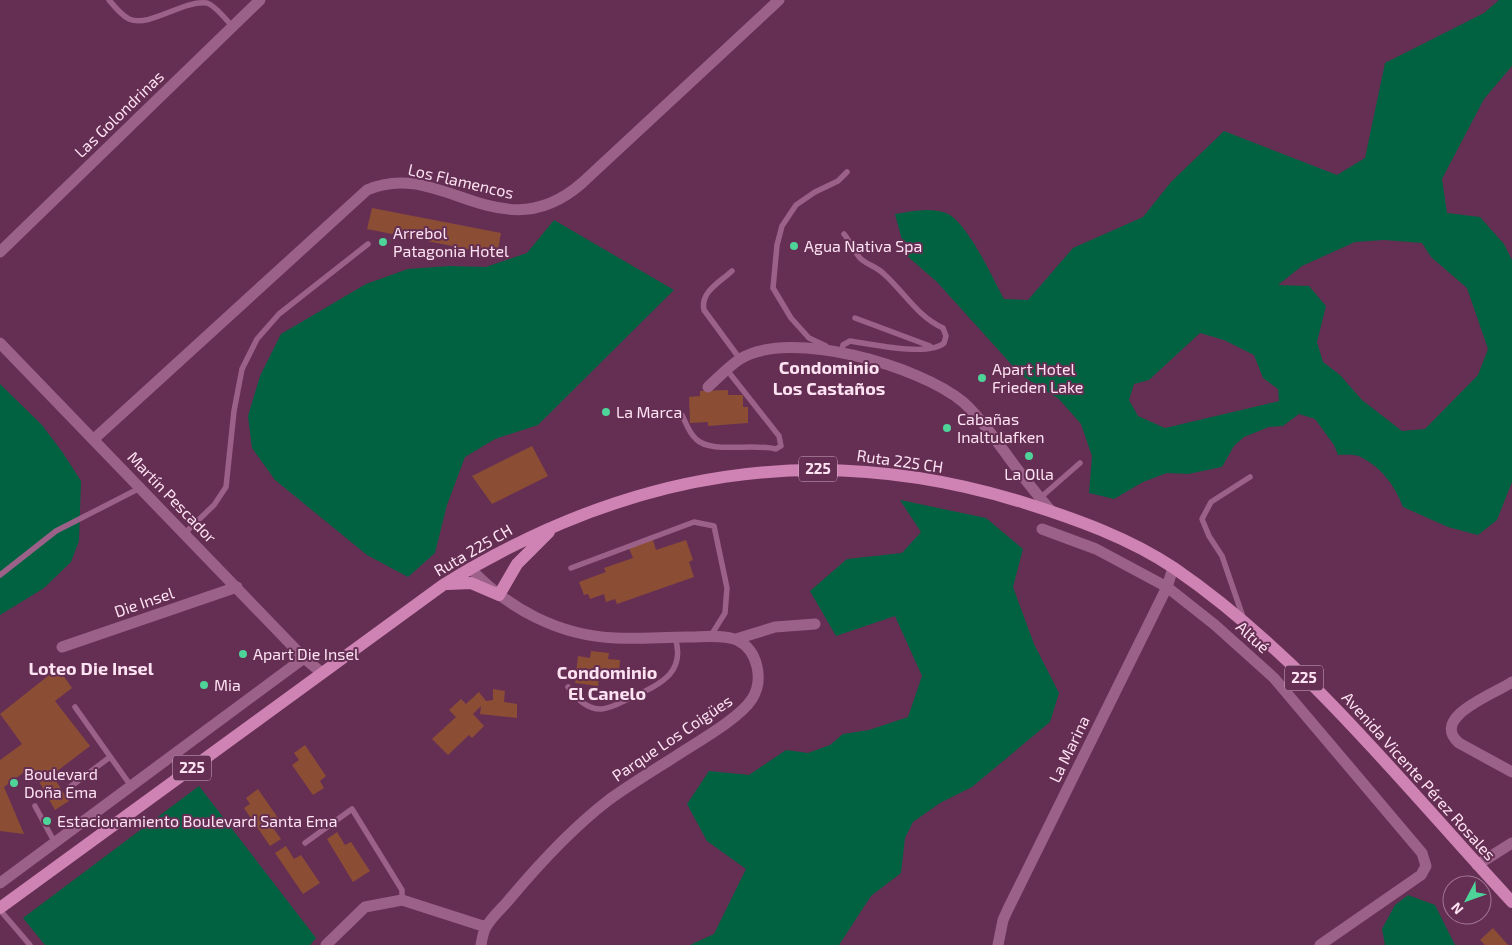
<svg xmlns="http://www.w3.org/2000/svg" width="1512" height="945" viewBox="0 0 1512 945" font-family="'Exo 2',sans-serif">
<style>
.green{fill:#006240;fill-rule:evenodd}
.building{fill:#8c4d35}
.lines{fill:none;stroke-linecap:round;stroke-linejoin:round}
.service{stroke:#9c6188;stroke-width:5.5}
.minor{stroke:#9c6188;stroke-width:11}
.primary{stroke:#cf83b4;stroke-width:12}
.poi-dot{fill:#4ed399;stroke:#652f54;stroke-width:2}
.labels{text-anchor:middle;stroke-width:4;stroke-linejoin:round;paint-order:stroke}
.shield{fill:#652f54;stroke:#cfacc3;stroke-width:1}
.shield-label{font-size:15px;font-weight:bold;fill:#fde2f2}
.street-label{font-size:16px;fill:#fde2f2;stroke:#652f54}
.poi-label{font-size:16px;fill:#fde2f2;stroke:#652f54;text-anchor:start}
.neighbourhood-label{font-size:18px;font-weight:bold;fill:#fde2f2;stroke:#652f54}
</style>
<rect width="100%" height="100%" fill="#652f54"/>
<path class="green" d="M 1499,0 L 1512,0 L 1512,66 L 1484,99 L 1442,179 L 1447,213 L 1480,217 L 1504,244 L 1512,260 L 1512,482 L 1497,520 L 1478,535 L 1448,527 L 1403,507 C 1395,486 1382,468 1361,457 C 1355,454 1345,455 1338,455 L 1334,445 L 1315,419 L 1299,414 L 1283,426 L 1269,427 L 1244,437 L 1234,446 L 1222,467 L 1188,474 L 1167,473 L 1143,482 L 1114,499 L 1089,493 L 1092,456 L 1081,424 L 1059,399 L 1021,375 L 937,282 L 906,255 L 895,214 C 912,211 930,207 946,213 C 967,221 993,279 1004,299 L 1028,300 L 1073,248 L 1143,217 L 1171,182 L 1224,131 L 1337,175 L 1365,158 L 1385,63 L 1484,13 ZM 1384,240 L 1422,243 L 1431,257 L 1467,288 L 1488,349 L 1478,375 L 1425,429 L 1402,431 L 1362,400 L 1340,375 L 1323,362 L 1317,342 L 1326,306 L 1309,286 L 1278,285 L 1302,266 L 1355,242 ZM 1200,333 L 1224,340 L 1254,355 L 1263,378 L 1278,389 L 1279,401 L 1165,428 L 1138,416 L 1129,400 L 1134,384 L 1149,380 Z
M 554,220 L 674,290 L 538,425 L 495,439 L 465,457 L 447,505 L 435,553 L 408,577 L 367,555 L 275,480 L 252,448 L 248,416 L 260,376 L 281,334 L 366,284 L 408,269 L 449,266 L 486,267 L 527,253 Z
M 0,384 L 42,425 L 63,453 L 81,481 L 79,541 L 71,562 L 44,588 L 0,615 Z
M 900,500 L 986,518 L 1023,549 L 1013,587 L 1034,644 L 1059,693 L 1050,722 L 972,787 L 940,803 L 913,822 L 905,838 L 901,873 L 871,896 L 839,945 L 690,945 L 714,934 L 746,869 L 707,841 L 687,804 L 709,771 L 749,775 L 786,750 L 808,753 L 830,745 L 843,734 L 869,730 L 908,717 L 922,676 L 895,616 L 836,636 L 810,591 L 847,559 L 902,553 L 921,532 Z
M 199,786 L 316,938 L 310,945 L 45,945 L 23,918 Z
M 1408,895 L 1435,905 L 1455,945 L 1385,945 L 1382,929 L 1395,905 Z"/>
<path class="building" d="M 372,208 L 501,233 L 497,255 L 367,229 Z
M 728,390 L 728,395 L 743,395 L 743,407 L 748,407 L 748,423 L 708,426 L 708,422 L 690,423 L 689,397 L 700,396 L 700,391 Z
M 532,446 L 548,476 L 492,504 L 472,476 Z
M 653,540 L 656,550 L 686,540 L 693,560 L 689,562 L 694,577 L 617,604 L 615,599 L 606,602 L 604,594 L 590,599 L 588,594 L 584,595 L 579,582 L 606,572 L 604,568 L 633,558 L 629,548 Z
M 591,651 L 609,653 L 608,659 L 620,660 L 619,671 L 600,669 L 598,686 L 575,683 L 578,656 L 590,658 Z
M 58,668 L 72,688 L 55,701 L 90,746 L 52,775 L 69,801 L 55,810 L 31,767 L 4,787 L 24,834 L 0,831 L 0,760 L 22,744 L 0,714 Z
M 493,689 L 505,691 L 504,702 L 517,704 L 517,718 L 480,714 L 481,706 L 473,714 L 484,726 L 472,738 L 469,735 L 448,755 L 432,739 L 456,717 L 449,710 L 461,699 L 466,704 L 479,692 L 486,701 L 493,700 Z
M 305,745 L 326,776 L 320,781 L 324,788 L 313,795 L 292,765 L 299,760 L 294,753 Z
M 258,789 L 278,818 L 270,824 L 281,839 L 270,846 L 244,808 L 250,804 L 246,798 Z
M 337,832 L 345,845 L 351,842 L 370,871 L 353,882 L 327,839 Z
M 286,846 L 294,859 L 301,855 L 320,883 L 303,894 L 275,853 Z
M 1493,928 L 1508,945 L 1485,945 L 1480,940 Z"/>
<g class="lines">
<path class="service" d="M 109,0 C 115,7 121,15 129,19 C 150,28 182,0 207,3 C 216,6 226,20 233,27
M 732,271 C 720,282 700,292 704,310 L 740,359
M 855,318 L 930,346
M 826,346 L 809,338 L 791,318 L 773,288 L 777,245 L 782,226 L 796,205 L 815,192 L 838,181 L 847,172
M 841,353 L 843,345 L 850,341 C 870,344 929,357 944,343 L 946,336 L 943,328 C 917,316 905,293 884,274 C 877,267 868,265 861,259 C 854,252 850,241 844,234
M 682,415 C 686,423 689,433 696,439 C 710,454 753,443 776,449 L 781,446 L 779,436 L 727,370
M 1040,498 L 1080,463
M 185,533 L 214,505 L 226,487 L 234,411 L 242,369 L 257,339 L 279,314 L 368,244
M 571,568 L 694,522 L 714,526 L 727,588 L 725,613 L 710,637
M 0,575 L 56,531 L 140,488
M 1243,617 L 1222,556 L 1209,536 L 1202,519 L 1211,502 L 1250,477
M 568,687 C 575,698 588,710 602,709 C 613,708 625,700 635,696 C 662,683 686,672 675,637
M 75,707 L 131,786
M 70,787 L 110,757
M 35,806 L 55,843
M 305,843 L 352,809 L 402,890 L 402,900
M 0,910 L 30,945"/>
<path class="minor" d="M 0,252 L 260,0
M 0,343 L 304,658 L 322,673
M 708,387 C 718,378 728,367 740,359 C 790,328 920,366 963,402 C 979,416 991,434 1004,451 C 1019,472 1035,492 1051,511
M 94,439 L 367,190 C 441,157 501,254 582,183 L 779,0
M 1042,529 L 1096,549 L 1167,587 L 1215,625 L 1274,678 L 1422,853 L 1426,866 L 1421,875 L 1320,945
M 470,568 C 508,609 560,636 616,638 C 640,639 664,637 688,637 C 702,637 723,634 737,640 C 758,650 764,680 752,699 C 739,719 697,742 676,756 C 654,770 631,784 610,799 C 572,828 538,865 508,901 C 501,909 491,918 486,927 C 483,932 482,939 481,945
M 736,639 L 775,627 L 815,624
M 62,647 L 237,587
M 1512,682 C 1495,694 1429,717 1459,743 L 1512,772
M 1477,865 L 1512,843
M 0,883 L 304,658
M 326,945 L 365,907 L 402,900 L 486,927
M 998,945 L 1003,920 L 1008,909 L 1167,587 L 1173,568"/>
<path class="primary" d="M 448,584 L 471,583 L 499,595 L 517,564 L 549,532
M 0,908 L 443,585 C 627,471 816,438 1025,503 C 1076,519 1129,538 1174,568 C 1305,658 1405,787 1512,902"/>
</g>
<g class="poi-dot">
<circle cx="383" cy="242" r="5"/>
<circle cx="794" cy="246" r="5"/>
<circle cx="982" cy="378" r="5"/>
<circle cx="606" cy="412" r="5"/>
<circle cx="947" cy="428" r="5"/>
<circle cx="1029" cy="456" r="5"/>
<circle cx="243" cy="654" r="5"/>
<circle cx="204" cy="685" r="5"/>
<circle cx="14" cy="783" r="5"/>
<circle cx="47" cy="821" r="5"/>
</g>
<g class="labels">
<g class="shield">
<rect x="799" y="456.5" width="38" height="25" rx="4"/>
<rect x="1285" y="665.5" width="38" height="25" rx="4"/>
<rect x="173" y="755.5" width="38" height="25" rx="4"/>
</g>
<g class="shield-label">
<text x="818" y="474">225</text>
<text x="1304" y="683">225</text>
<text x="192" y="773">225</text>
</g>
<g class="street-label">
<text transform="translate(119 114) rotate(-44)" y="6">Las Golondrinas</text>
<text transform="translate(461 181) rotate(13)" y="6">Los Flamencos</text>
<text transform="translate(900 461) rotate(8)" y="6">Ruta 225 CH</text>
<text transform="translate(172 497) rotate(46)" y="6">Martín Pescador</text>
<text transform="translate(473 550) rotate(-30)" y="6">Ruta 225 CH</text>
<text transform="translate(144 602) rotate(-19)" y="6">Die Insel</text>
<text transform="translate(1253 637) rotate(42)" y="6">Altué</text>
<text transform="translate(672 738) rotate(-34)" y="6">Parque Los Coigües</text>
<text transform="translate(1069 749) rotate(-64)" y="6">La Marina</text>
<text transform="translate(1419 776) rotate(48)" y="6">Avenida Vicente Pérez Rosales</text>
</g>
<g class="poi-label">
<text x="393" y="239">Arrebol<tspan x="393" dy="18">Patagonia Hotel</tspan></text>
<text x="804" y="252">Agua Nativa Spa</text>
<text x="992" y="375">Apart Hotel<tspan x="992" dy="18">Frieden Lake</tspan></text>
<text x="616" y="418">La Marca</text>
<text x="957" y="425">Cabañas<tspan x="957" dy="18">Inaltulafken</tspan></text>
<text x="1029" y="480" text-anchor="middle">La Olla</text>
<text x="253" y="660">Apart Die Insel</text>
<text x="214" y="691">Mia</text>
<text x="24" y="780">Boulevard<tspan x="24" dy="18">Doña Ema</tspan></text>
<text x="57" y="827">Estacionamiento Boulevard Santa Ema</text>
</g>
<g class="neighbourhood-label">
<text x="829" y="374">Condominio<tspan x="829" dy="21">Los Castaños</tspan></text>
<text x="91" y="675">Loteo Die Insel</text>
<text x="607" y="679">Condominio<tspan x="607" dy="21">El Canelo</tspan></text>
</g>
</g>
<g transform="translate(1467 900) rotate(229)"><circle r="24" fill="#652f54" stroke="#a27793"/>
<path d="M0-4L9 19L0 12L-9 19Z" fill="#4ed399"/>
<text y="-8" font-size="14" font-weight="bold" text-anchor="middle" fill="#fde2f2">N</text>
</g>
</svg>
